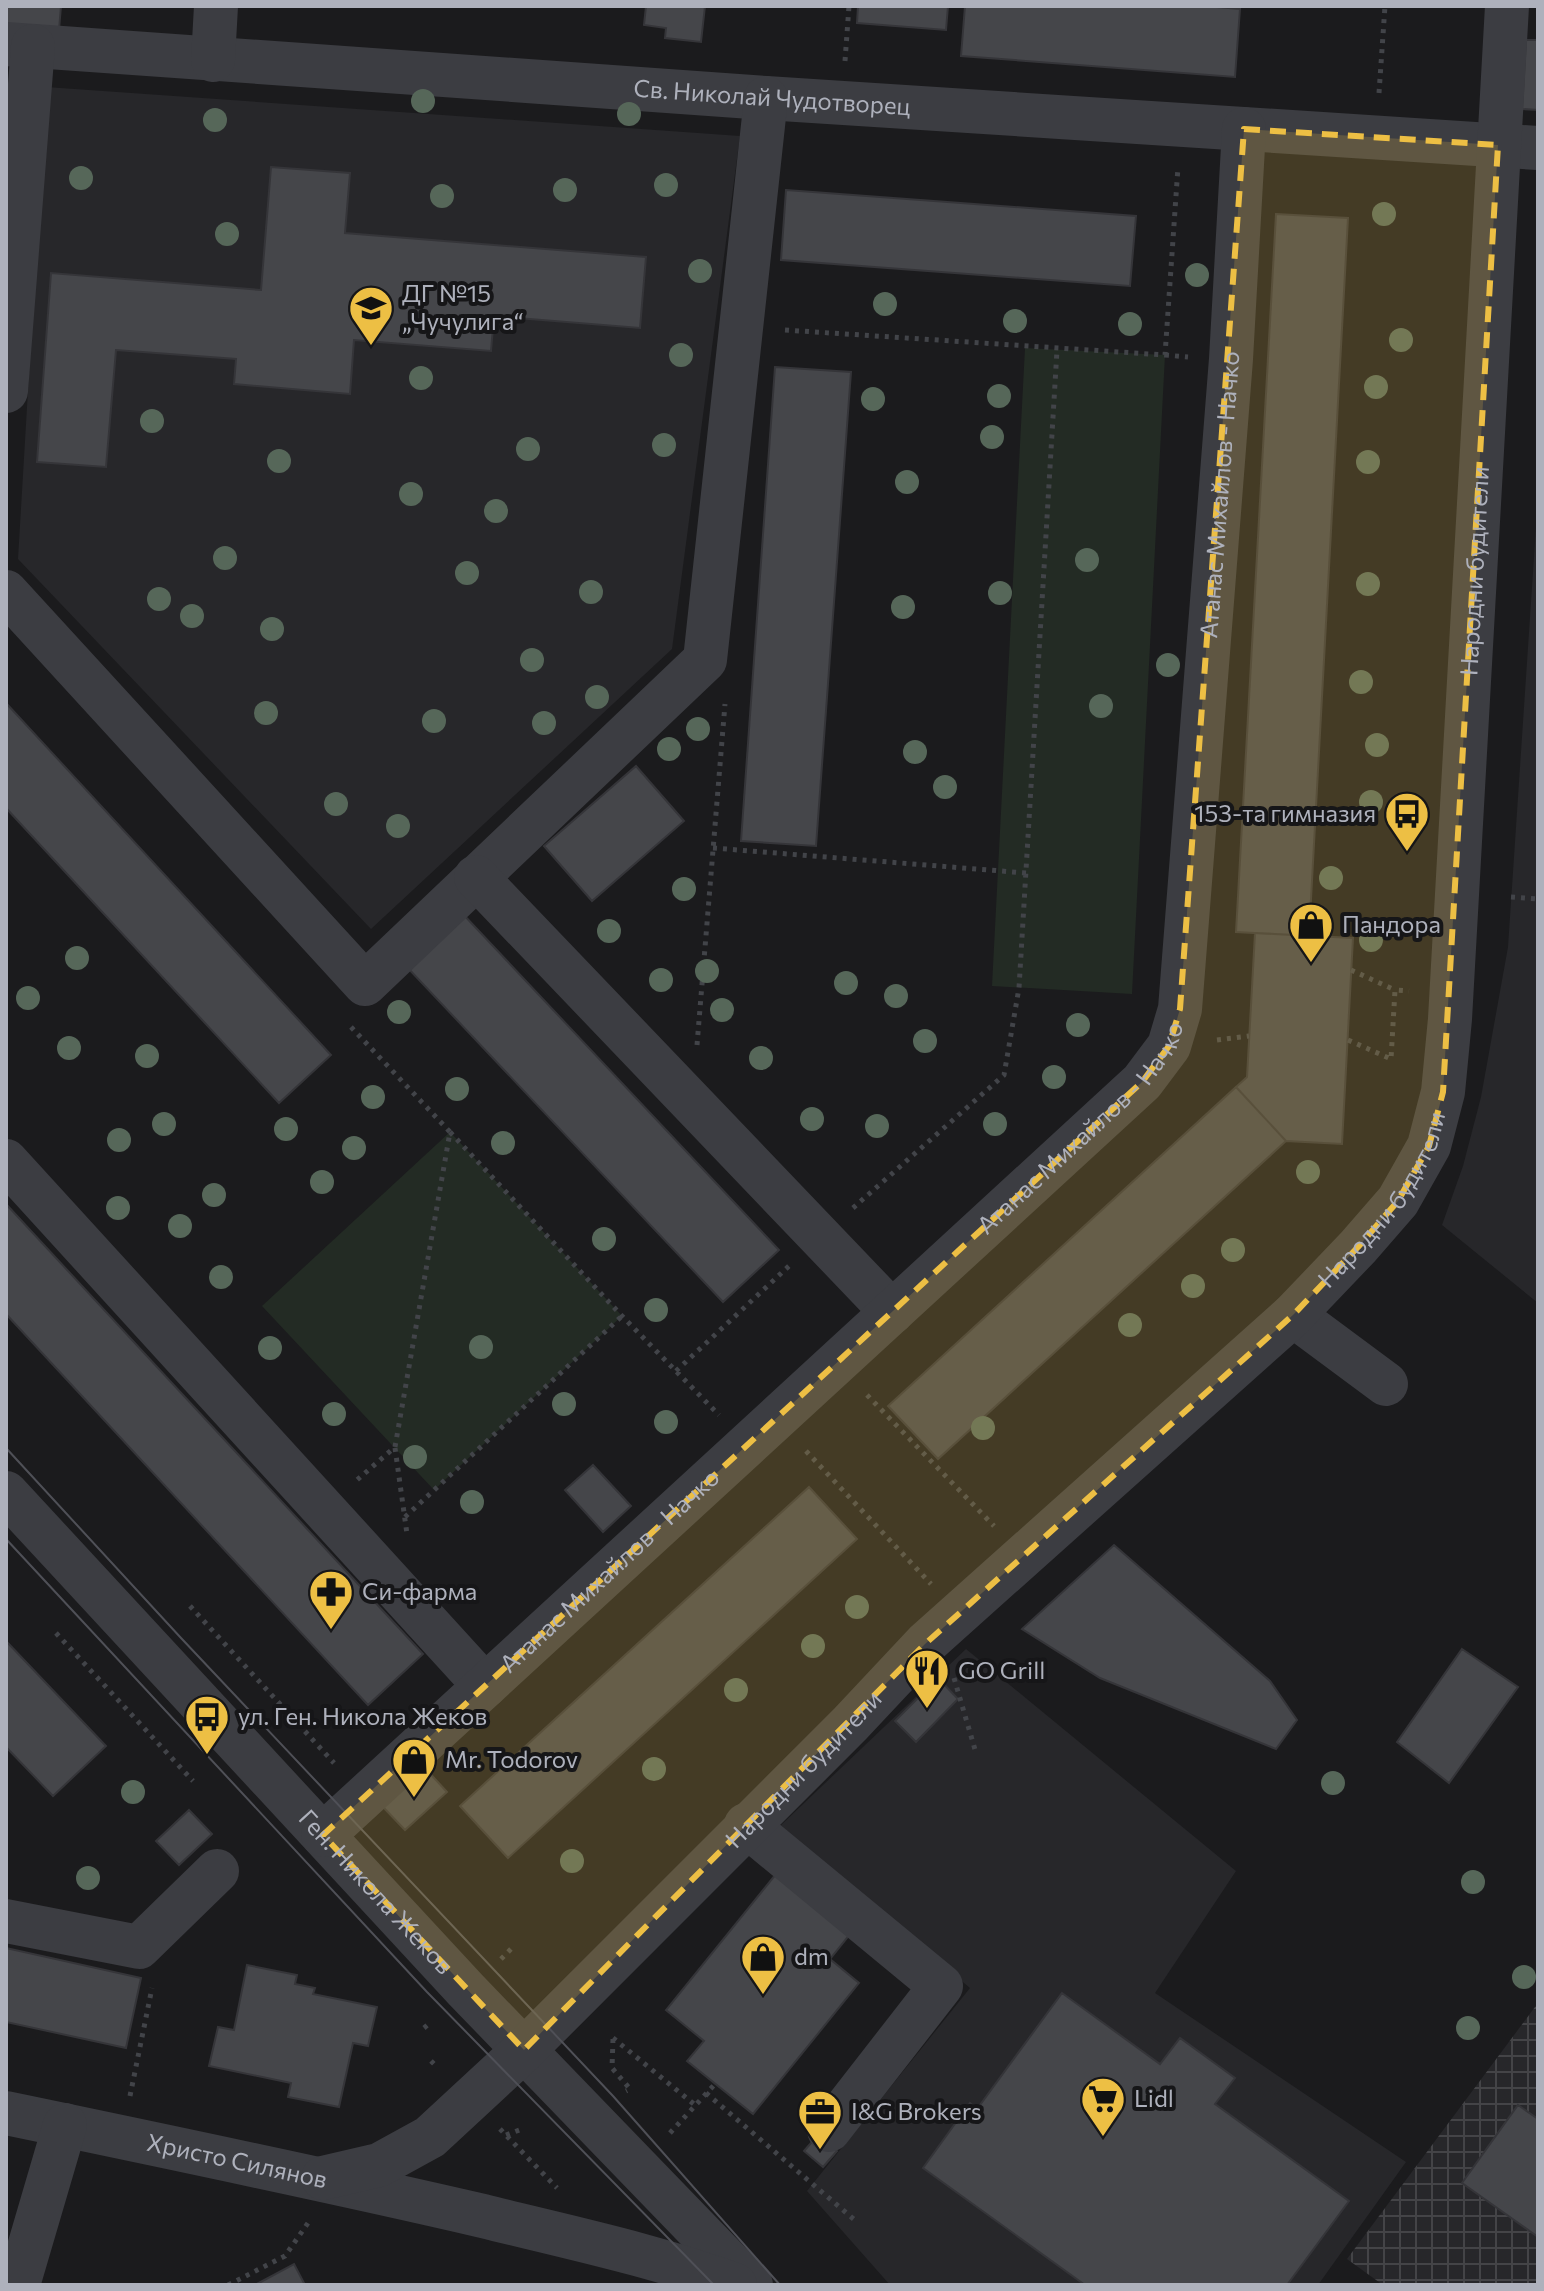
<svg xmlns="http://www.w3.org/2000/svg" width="1544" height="2291" viewBox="0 0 1544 2291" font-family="Commissioner,sans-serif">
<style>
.built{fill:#27272a}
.industrial{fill:url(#industrial-grid)}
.green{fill:#232b24}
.building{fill:#45464a;stroke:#353539;stroke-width:2}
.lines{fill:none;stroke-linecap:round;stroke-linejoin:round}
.path{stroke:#424449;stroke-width:5;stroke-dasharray:4 6;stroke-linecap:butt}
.minor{stroke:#3c3d42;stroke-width:44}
.tram{stroke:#4f5057;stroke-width:2}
.tree{fill:#566759}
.marked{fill:#edbf44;fill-opacity:0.2;stroke:#edbf44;stroke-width:6;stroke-dasharray:16 10;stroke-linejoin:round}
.labels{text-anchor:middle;stroke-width:8;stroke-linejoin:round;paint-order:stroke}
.street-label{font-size:24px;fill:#aeb1bc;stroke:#161618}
.poi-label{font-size:24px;fill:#aeb1bc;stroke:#161618;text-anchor:start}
</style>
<defs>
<pattern id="industrial-grid" width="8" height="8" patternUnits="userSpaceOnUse" patternTransform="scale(2)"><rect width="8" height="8" fill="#27272a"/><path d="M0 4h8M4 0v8" fill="none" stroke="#444447"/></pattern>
</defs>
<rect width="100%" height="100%" fill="#1b1b1d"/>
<path class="built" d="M 46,87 L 740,136 L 672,649 L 371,929 L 18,559 Z
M 1538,497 L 1538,1303 L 1442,1225 L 1463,1166 L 1481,1097 L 1508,947 Z
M 966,1649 L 1236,1871 L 1155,1993 L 1406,2162 L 1318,2285 L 890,2285 L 807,2191 L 970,1988 L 779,1827 Z"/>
<path class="industrial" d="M 1538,2003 L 1538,2285 L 1383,2285 L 1347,2259 Z"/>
<path class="green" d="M 1025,348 L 1165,355 L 1132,994 L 992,986 Z
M 450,1132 L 622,1316 L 434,1490 L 262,1306 Z"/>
<path class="building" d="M 6,6 L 61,6 L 59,30 L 6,25 Z
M 646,6 L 705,6 L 701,42 L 665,38 L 666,28 L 644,25 Z
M 858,6 L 948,6 L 946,30 L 857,23 Z
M 965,6 L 1205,6 L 1240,9 L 1235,77 L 961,56 Z
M 1526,40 L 1538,40 L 1538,110 L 1522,109 Z
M 271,167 L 350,173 L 345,233 L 646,257 L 640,328 L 494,316 L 491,351 L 354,340 L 350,394 L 234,384 L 236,359 L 116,350 L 106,467 L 37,462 L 51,273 L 261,290 Z
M 786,190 L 1136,216 L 1130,286 L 781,260 Z
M 1276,214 L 1348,218 L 1309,936 L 1236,932 Z
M 775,367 L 851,372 L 816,846 L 741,841 Z
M 6,703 L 331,1055 L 279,1103 L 6,808 Z
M 636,766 L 684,821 L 592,901 L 544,846 Z
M 461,912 L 779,1250 L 723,1302 L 405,965 Z
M 1255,933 L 1353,938 L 1342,1144 L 1286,1141 L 1236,1087 L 1247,1077 Z
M 1236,1087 L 1286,1141 L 938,1459 L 888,1406 Z
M 6,1204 L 423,1654 L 368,1705 L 6,1314 Z
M 593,1465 L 631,1506 L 603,1532 L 565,1490 Z
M 809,1487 L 857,1539 L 508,1858 L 460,1806 Z
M 1114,1545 L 1270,1681 L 1297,1720 L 1276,1749 L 1100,1678 L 1022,1629 Z
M 6,1641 L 106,1746 L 53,1796 L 6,1747 Z
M 1462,1649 L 1518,1687 L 1449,1783 L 1397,1742 Z
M 938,1678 L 958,1699 L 916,1742 L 895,1721 Z
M 424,1767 L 447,1792 L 405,1830 L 382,1806 Z
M 189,1810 L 212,1834 L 179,1865 L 156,1841 Z
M 776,1874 L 851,1933 L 830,1959 L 859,1983 L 753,2114 L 687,2061 L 704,2041 L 666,2010 Z
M 6,1948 L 141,1978 L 126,2048 L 6,2022 Z
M 247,1965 L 297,1975 L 295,1984 L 315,1988 L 313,1994 L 377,2007 L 368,2046 L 353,2043 L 339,2107 L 288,2097 L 291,2083 L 209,2066 L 218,2027 L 234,2030 Z
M 1062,1993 L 1160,2064 L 1180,2038 L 1235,2078 L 1215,2104 L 1349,2201 L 1287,2285 L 1085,2285 L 923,2168 L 970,2103 L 977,2109 Z
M 1518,2105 L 1538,2119 L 1538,2237 L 1462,2183 Z
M 818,2135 L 837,2151 L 823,2167 L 804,2151 Z
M 294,2264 L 305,2285 L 255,2285 Z"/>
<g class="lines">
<path class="path" d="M 845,61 L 849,6
M 1379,93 L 1385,6
M 785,330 L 1165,355 L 1178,167
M 1165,355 L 1188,357
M 713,848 L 1026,873
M 1511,897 L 1538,899
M 1351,970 L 1395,990
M 351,1027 L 450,1132 L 395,1447 L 357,1480
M 1217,1040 L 1249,1036
M 1348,1040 L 1391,1059 L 1395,990 L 1409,991
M 697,1045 L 725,704
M 450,1132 L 622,1316 L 719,1415
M 853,1208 L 1004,1075 L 1019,988 L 1057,350
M 676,1371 L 789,1266
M 867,1395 L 994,1526
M 395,1448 L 407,1534
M 806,1451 L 931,1584
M 405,1517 L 622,1316
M 190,1606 L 334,1763
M 56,1633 L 193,1781
M 954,1678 L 976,1753
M 501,1959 L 511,1949
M 424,2028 L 430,2023
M 613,2038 L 695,2105
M 613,2039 L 612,2068 L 630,2089 L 626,2091
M 431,2061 L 436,2066
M 706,2093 L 857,2222
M 130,2096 L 152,1988
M 500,2129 L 557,2188
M 670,2133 L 715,2084
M 506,2135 L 522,2129
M 228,2285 L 285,2256 L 308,2223"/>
<g class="minor">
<path id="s1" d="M 6,44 L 766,98 L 1538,148"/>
<path d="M 213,60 L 216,6"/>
<path d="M 6,391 L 33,46"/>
<path d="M 6,592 L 365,984 L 705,660 L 766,98"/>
<path d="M 476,877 L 892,1312"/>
<path d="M 6,1161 L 485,1686"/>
<path d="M 1293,1315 L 1386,1384"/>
<path id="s2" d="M 6,1493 L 466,1990 L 751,2285"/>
<path d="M 746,1825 L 941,1986 L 829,2130"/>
<path id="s3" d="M 323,1835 L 1142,1082 L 1169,1046 L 1180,1009 L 1231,359 L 1244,129"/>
<path d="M 6,1921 L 139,1947 L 217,1871"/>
<path id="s4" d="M 6,2113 C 165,2146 324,2179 483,2216 C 567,2237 654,2255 735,2285"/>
<path id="s5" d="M 323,2178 L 379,2165 L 430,2137 L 524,2050 L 850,1724 L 925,1644 L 1293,1315 L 1358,1247 L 1398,1201 L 1429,1146 L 1443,1092 L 1450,1019 L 1507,6"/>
<path d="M 18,2285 L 65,2125"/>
</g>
<path class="tram" d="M 6,1448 L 181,1638 L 613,2096 L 780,2285
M 6,1539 L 427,1992 L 714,2285"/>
</g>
<g class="tree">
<circle cx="423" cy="101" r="12"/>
<circle cx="629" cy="114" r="12"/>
<circle cx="215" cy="120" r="12"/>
<circle cx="81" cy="178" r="12"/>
<circle cx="666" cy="185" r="12"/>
<circle cx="565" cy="190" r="12"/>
<circle cx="442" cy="196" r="12"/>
<circle cx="1384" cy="214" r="12"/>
<circle cx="227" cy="234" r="12"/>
<circle cx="700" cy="271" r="12"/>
<circle cx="1197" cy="275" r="12"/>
<circle cx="885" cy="304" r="12"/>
<circle cx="1015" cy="321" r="12"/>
<circle cx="1130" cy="324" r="12"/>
<circle cx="1401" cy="340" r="12"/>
<circle cx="681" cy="355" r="12"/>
<circle cx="421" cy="378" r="12"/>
<circle cx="1376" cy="387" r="12"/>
<circle cx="999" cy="396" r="12"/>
<circle cx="873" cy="399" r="12"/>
<circle cx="152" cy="421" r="12"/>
<circle cx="992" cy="437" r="12"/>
<circle cx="664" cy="445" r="12"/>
<circle cx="528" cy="449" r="12"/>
<circle cx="279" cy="461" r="12"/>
<circle cx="1368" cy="462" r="12"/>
<circle cx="907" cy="482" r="12"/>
<circle cx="411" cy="494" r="12"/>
<circle cx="496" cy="511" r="12"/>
<circle cx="225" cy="558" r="12"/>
<circle cx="1087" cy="560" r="12"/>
<circle cx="467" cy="573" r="12"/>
<circle cx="1368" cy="584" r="12"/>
<circle cx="591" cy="592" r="12"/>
<circle cx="1000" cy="593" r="12"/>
<circle cx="159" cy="599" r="12"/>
<circle cx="903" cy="607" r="12"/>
<circle cx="192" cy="616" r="12"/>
<circle cx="272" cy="629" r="12"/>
<circle cx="532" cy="660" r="12"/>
<circle cx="1168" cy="665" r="12"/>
<circle cx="1361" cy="682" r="12"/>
<circle cx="597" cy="697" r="12"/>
<circle cx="1101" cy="706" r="12"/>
<circle cx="266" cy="713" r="12"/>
<circle cx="434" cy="721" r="12"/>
<circle cx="544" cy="723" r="12"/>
<circle cx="698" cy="729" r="12"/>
<circle cx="1377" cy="745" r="12"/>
<circle cx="669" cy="749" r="12"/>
<circle cx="915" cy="752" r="12"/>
<circle cx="945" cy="787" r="12"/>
<circle cx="1371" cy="802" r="12"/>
<circle cx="336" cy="804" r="12"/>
<circle cx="398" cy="826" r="12"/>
<circle cx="1331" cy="878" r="12"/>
<circle cx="684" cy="889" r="12"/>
<circle cx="609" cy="931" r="12"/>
<circle cx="1371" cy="940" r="12"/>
<circle cx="77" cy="958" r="12"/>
<circle cx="707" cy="971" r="12"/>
<circle cx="661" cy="980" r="12"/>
<circle cx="846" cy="983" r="12"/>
<circle cx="896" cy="996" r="12"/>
<circle cx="28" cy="998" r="12"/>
<circle cx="722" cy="1010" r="12"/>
<circle cx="399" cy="1012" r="12"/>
<circle cx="1078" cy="1025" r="12"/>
<circle cx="925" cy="1041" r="12"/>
<circle cx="69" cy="1048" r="12"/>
<circle cx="147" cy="1056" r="12"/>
<circle cx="761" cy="1058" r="12"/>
<circle cx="1054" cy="1077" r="12"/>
<circle cx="457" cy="1089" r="12"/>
<circle cx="373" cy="1097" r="12"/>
<circle cx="812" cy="1119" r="12"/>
<circle cx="164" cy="1124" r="12"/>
<circle cx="995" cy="1124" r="12"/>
<circle cx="877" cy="1126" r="12"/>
<circle cx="286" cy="1129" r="12"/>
<circle cx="119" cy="1140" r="12"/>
<circle cx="503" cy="1143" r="12"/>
<circle cx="354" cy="1148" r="12"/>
<circle cx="1308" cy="1172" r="12"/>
<circle cx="322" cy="1182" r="12"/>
<circle cx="214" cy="1195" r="12"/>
<circle cx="118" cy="1208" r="12"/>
<circle cx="180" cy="1226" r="12"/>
<circle cx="604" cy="1239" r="12"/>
<circle cx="1233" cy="1250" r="12"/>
<circle cx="221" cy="1277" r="12"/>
<circle cx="1193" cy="1286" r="12"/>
<circle cx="656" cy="1310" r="12"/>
<circle cx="1130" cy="1325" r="12"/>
<circle cx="481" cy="1347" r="12"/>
<circle cx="270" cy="1348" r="12"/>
<circle cx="564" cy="1404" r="12"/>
<circle cx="334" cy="1414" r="12"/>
<circle cx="666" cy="1422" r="12"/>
<circle cx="983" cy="1428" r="12"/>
<circle cx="415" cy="1457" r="12"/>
<circle cx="472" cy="1502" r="12"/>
<circle cx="857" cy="1607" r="12"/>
<circle cx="813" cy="1646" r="12"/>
<circle cx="736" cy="1690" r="12"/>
<circle cx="654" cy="1769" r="12"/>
<circle cx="1333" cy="1783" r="12"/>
<circle cx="133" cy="1792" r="12"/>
<circle cx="572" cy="1861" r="12"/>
<circle cx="88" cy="1878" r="12"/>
<circle cx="1473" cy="1882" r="12"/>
<circle cx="1524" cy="1977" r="12"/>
<circle cx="1468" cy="2028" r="12"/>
</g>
<path class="marked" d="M 1244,129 L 1498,145 L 1443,1092 L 1429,1146 L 1398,1201 L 1358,1247 L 1293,1315 L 925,1644 L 524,2050 L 323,1835 L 1142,1082 L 1169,1046 L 1180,1009 Z"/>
<defs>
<g id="school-pin" transform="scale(2.3)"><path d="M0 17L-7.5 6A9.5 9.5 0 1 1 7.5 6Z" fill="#edbf44" stroke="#161618"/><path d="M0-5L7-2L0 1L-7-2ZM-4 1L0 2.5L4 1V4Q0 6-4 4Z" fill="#111"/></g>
<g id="bus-pin" transform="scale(2.3)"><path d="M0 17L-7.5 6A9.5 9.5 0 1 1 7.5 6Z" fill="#edbf44" stroke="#161618"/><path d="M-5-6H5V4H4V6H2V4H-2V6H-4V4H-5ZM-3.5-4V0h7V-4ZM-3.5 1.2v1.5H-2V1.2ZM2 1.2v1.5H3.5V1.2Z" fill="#111"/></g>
<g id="shop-pin" transform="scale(2.3)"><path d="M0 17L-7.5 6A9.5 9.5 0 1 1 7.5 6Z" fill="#edbf44" stroke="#161618"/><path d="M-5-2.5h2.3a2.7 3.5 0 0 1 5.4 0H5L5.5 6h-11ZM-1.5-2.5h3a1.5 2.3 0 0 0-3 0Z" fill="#111"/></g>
<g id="pharmacy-pin" transform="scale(2.3)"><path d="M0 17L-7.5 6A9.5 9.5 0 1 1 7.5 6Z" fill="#edbf44" stroke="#161618"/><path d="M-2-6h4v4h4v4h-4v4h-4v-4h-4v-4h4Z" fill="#111"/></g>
<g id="restaurant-pin" transform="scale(2.3)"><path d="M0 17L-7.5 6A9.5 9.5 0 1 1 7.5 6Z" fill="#edbf44" stroke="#161618"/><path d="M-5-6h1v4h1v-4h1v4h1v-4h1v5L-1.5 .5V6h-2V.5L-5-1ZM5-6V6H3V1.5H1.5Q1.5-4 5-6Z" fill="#111"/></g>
<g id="supermarket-pin" transform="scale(2.3)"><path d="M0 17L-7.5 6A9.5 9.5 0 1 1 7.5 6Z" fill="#edbf44" stroke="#161618"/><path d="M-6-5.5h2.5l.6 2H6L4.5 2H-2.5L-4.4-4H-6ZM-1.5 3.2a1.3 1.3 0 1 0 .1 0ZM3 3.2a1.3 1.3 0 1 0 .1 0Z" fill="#111"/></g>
<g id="office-pin" transform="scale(2.3)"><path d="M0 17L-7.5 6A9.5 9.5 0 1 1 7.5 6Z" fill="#edbf44" stroke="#161618"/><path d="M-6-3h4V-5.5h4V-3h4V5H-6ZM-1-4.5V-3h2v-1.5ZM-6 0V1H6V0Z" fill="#111"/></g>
</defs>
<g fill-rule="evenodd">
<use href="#school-pin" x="371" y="308"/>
<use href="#bus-pin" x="1407" y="814"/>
<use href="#shop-pin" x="1311" y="925"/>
<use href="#pharmacy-pin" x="331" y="1592"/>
<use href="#restaurant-pin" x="927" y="1671"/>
<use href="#bus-pin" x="207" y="1717"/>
<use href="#shop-pin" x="414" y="1760"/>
<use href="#shop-pin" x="763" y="1957"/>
<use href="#supermarket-pin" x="1103" y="2099"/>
<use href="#office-pin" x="820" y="2112"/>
</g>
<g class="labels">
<g class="street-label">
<text dy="8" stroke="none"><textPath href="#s1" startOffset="768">Св. Николай Чудотворец</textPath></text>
<text dy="8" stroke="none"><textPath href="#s3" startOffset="1712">Атанас Михайлов - Начко</textPath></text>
<text dy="8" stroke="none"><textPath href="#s5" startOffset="2104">Народни будители</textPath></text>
<text dy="8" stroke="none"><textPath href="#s3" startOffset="1038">Атанас Михайлов - Начко</textPath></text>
<text dy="8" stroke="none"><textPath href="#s5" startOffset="1456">Народни будители</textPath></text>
<text dy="8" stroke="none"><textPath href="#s3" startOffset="390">Атанас Михайлов - Начко</textPath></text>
<text dy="8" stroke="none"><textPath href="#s5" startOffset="640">Народни будители</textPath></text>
<text dy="8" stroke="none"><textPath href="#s2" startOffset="544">Ген. Никола Жеков</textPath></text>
<text dy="8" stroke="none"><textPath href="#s4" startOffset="236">Христо Силянов</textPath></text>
</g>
<g class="poi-label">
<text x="402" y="302">ДГ №15<tspan x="402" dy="28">„Чучулига“</tspan></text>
<text x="1376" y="822" text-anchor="end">153-та гимназия</text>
<text x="1342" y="933">Пандора</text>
<text x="362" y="1600">Си-фарма</text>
<text x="958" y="1679">GO Grill</text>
<text x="238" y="1725">ул. Ген. Никола Жеков</text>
<text x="445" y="1768">Mr. Todorov</text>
<text x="794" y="1965">dm</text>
<text x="1134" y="2107">Lidl</text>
<text x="851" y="2120">I&amp;G Brokers</text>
</g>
</g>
<rect width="1544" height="2291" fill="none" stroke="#aeb1bc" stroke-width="16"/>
</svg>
